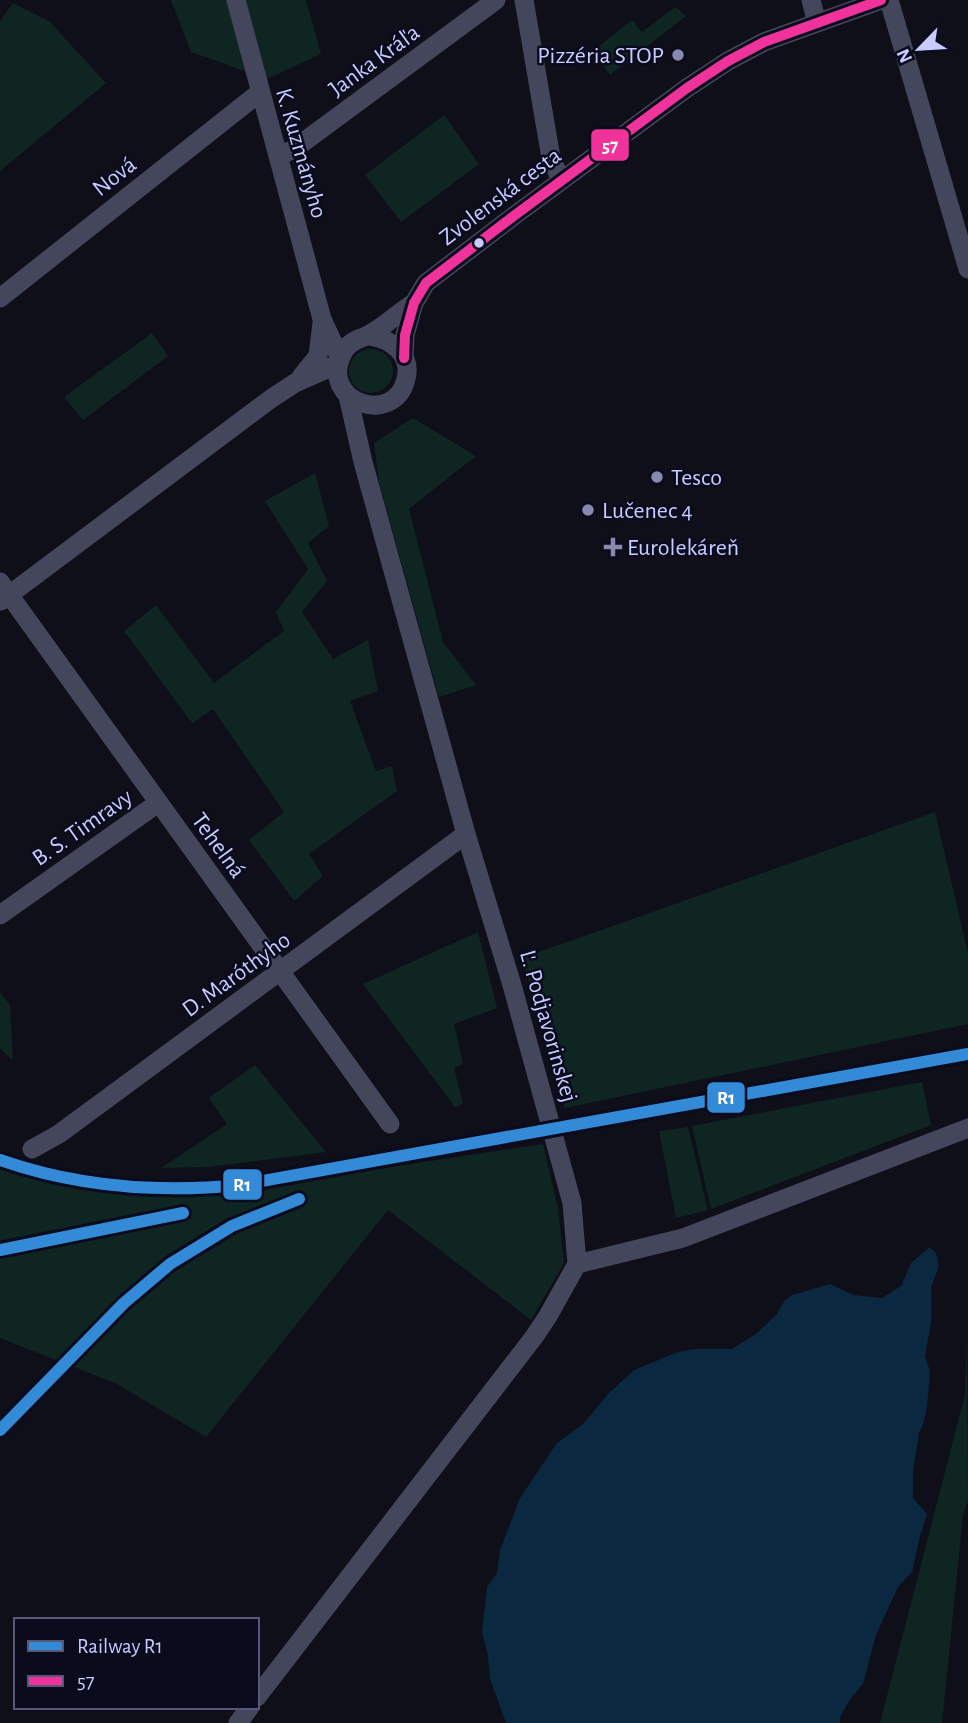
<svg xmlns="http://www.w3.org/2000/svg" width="968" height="1723" viewBox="0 0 968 1723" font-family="'Alegreya Sans',sans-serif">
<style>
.green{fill:#0e2522}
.water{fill:#0a283f}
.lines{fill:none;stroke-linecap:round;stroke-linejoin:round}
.minor{stroke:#44465b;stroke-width:19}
.bus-1-casing{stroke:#0b0b1e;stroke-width:16}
.bus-1{stroke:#ef339a;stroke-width:10}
.rail-1-casing{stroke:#0b0b1e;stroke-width:18}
.rail-1{stroke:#338bd7;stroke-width:12}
.poi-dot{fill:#8789af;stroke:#0b0b1e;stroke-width:2.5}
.bus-dot{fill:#c8cbff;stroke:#0b0b1e;stroke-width:2.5}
.labels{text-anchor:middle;stroke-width:5;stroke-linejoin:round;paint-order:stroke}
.poi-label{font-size:24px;fill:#c8cbff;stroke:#0b0b1e;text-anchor:start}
.street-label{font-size:24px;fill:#c8cbff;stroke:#0b0b1e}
.line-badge{stroke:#0b0b1e;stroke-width:2.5}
.badge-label{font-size:19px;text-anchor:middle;font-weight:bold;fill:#fff}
</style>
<rect width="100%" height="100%" fill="#0f0f1a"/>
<path class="green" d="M 171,0 L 306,0 L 321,54 L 267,79 L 191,52 Z
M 13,3 L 49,21 L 106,83 L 0,171 L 0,21 Z
M 675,7 L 686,16 L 610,75 L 593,51 L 632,20 L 642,32 Z
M 444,115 L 479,164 L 401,222 L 365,175 Z
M 152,333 L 168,356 L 83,420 L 64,397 Z
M349 371a22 22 0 1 1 44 0a22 22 0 1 1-44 0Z
M 413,418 L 476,456 L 409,509 L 443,642 L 476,685 L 439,697 L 379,482 L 374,443 Z
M 315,473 L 329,526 L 308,543 L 327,581 L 302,612 L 333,659 L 368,640 L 378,691 L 350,701 L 376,771 L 392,766 L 397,791 L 309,854 L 323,876 L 294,901 L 249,840 L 284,812 L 213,709 L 192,723 L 124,631 L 156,605 L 214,683 L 284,631 L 276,612 L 308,569 L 265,501 Z
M 935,812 L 968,953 L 968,1024 L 565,1108 L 522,958 Z
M 478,932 L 497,1008 L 454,1024 L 463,1064 L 454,1068 L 463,1104 L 455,1107 L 363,984 Z
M 0,992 L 10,1005 L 13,1061 L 0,1048 Z
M 255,1065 L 326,1152 L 209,1167 L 161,1168 L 227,1124 L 209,1098 Z
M 922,1082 L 931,1125 L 711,1209 L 692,1126 Z
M 688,1127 L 708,1210 L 676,1218 L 659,1131 Z
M 543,1144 L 558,1208 L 564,1263 L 531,1320 L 388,1210 L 206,1437 L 117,1384 L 0,1338 L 0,1156 L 51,1174 L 126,1189 L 217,1193 Z
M 967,1338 L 968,1501 L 963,1515 L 942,1723 L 880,1723 L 965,1395 Z"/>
<path class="water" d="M 930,1247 L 936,1253 L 939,1266 L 931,1288 L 931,1323 L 925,1356 L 930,1371 L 927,1407 L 923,1424 L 919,1433 L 913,1471 L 913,1498 L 927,1514 L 920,1536 L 912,1572 L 898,1587 L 876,1635 L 863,1684 L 849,1701 L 840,1717 L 840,1723 L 506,1723 L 490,1679 L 488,1656 L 482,1632 L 487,1587 L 497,1573 L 500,1550 L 520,1498 L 557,1443 L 583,1424 L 609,1393 L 634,1370 L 678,1352 L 695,1349 L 732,1349 L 756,1334 L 777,1314 L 784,1301 L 792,1295 L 830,1284 L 853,1295 L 882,1298 L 901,1286 L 911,1263 Z"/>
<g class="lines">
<path class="minor" d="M 236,0 L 322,319 L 340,358
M 524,0 L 551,158 L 561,180
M 811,0 L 817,23
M 889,0 L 968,269
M 279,156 L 294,149 L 496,0
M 0,298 L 259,93
M 370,336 C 392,339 412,355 406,379 C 394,428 319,401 342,355 C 345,347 353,341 361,338 C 378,333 397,313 414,303
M 404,358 L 405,335 L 414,303 L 426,283 L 515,215 L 687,88 L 728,61 L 764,42 L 881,0
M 301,377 L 318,356 L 322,323
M 0,582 L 390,1124
M 1,601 L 272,398 L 295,383 L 338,364
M 0,915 L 158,803
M 32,1149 L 59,1134 L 466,834
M 577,1264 L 683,1238 L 968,1128
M 257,1697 L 534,1337 L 548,1316 L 577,1264 L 572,1203 L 512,985 L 466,834 L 363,462 L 348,396
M 238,1723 L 250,1707"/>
<g class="bus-1-casing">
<path id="bus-1" d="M 404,358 L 405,335 L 414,303 L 426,283 L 515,215 L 687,88 L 728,61 L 764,42 L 881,0"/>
</g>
<use href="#bus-1" class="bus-1"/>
<g class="rail-1-casing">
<path id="rail-1" d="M 0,1160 C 77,1187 160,1193 240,1185 L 968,1054
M 0,1250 L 183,1213
M 0,1430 L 124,1303 L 170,1264 L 232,1226 L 299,1199"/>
</g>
<use href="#rail-1" class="rail-1"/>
</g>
<g class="poi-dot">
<circle cx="678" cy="55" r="7"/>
<circle cx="657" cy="477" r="7"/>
<circle cx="588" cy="510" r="7"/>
<path d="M609.5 536.5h7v7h7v7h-7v7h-7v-7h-7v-7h7z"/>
</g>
<circle class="bus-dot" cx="479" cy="243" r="6"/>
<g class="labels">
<g class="poi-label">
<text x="664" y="63" text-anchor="end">Pizzéria STOP</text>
<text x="671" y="485">Tesco</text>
<text x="602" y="518">Lučenec 4</text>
<text x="627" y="555">Eurolekáreň</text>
</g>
<g class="street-label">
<text transform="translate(374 60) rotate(-36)" y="8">Janka Kráľa</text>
<text transform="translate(302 153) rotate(74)" y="8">K. Kuzmányho</text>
<text transform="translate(114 176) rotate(-38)" y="8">Nová</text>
<text transform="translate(500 196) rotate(-37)" y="8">Zvolenská cesta</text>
<text transform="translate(82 827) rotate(-35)" y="8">B. S. Timravy</text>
<text transform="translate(219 845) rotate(54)" y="8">Tehelná</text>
<text transform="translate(236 974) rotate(-36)" y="8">D. Maróthyho</text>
<text transform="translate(549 1026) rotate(74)" y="8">Ľ. Podjavorinskej</text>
</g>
</g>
<g class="line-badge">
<rect x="590" y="128" width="40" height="34" rx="7" fill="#ef339a"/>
<rect x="706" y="1081" width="40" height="33" rx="7" fill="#338bd7"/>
<rect x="222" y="1168" width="41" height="33" rx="7" fill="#338bd7"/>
</g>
<g class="badge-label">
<text x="610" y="152">57</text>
<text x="726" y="1104">R1</text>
<text x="242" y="1191">R1</text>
</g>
<rect x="14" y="1618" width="245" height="91" fill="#0b0b1e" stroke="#575878" stroke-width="2"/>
<rect x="28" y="1641" width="35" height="10" fill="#338bd7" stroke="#575878" stroke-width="2"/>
<text x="77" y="1653" font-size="21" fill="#c8cbff">Railway R1</text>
<rect x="28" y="1676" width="35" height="10" fill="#ef339a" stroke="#575878" stroke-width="2"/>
<text x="77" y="1688" font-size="21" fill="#c8cbff">57</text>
<g transform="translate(919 49) rotate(245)" stroke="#0b0b1e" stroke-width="5" paint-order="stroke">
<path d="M0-5L12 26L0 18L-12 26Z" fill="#c8cbff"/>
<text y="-10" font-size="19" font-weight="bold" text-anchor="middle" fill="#c8cbff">N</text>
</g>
</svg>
